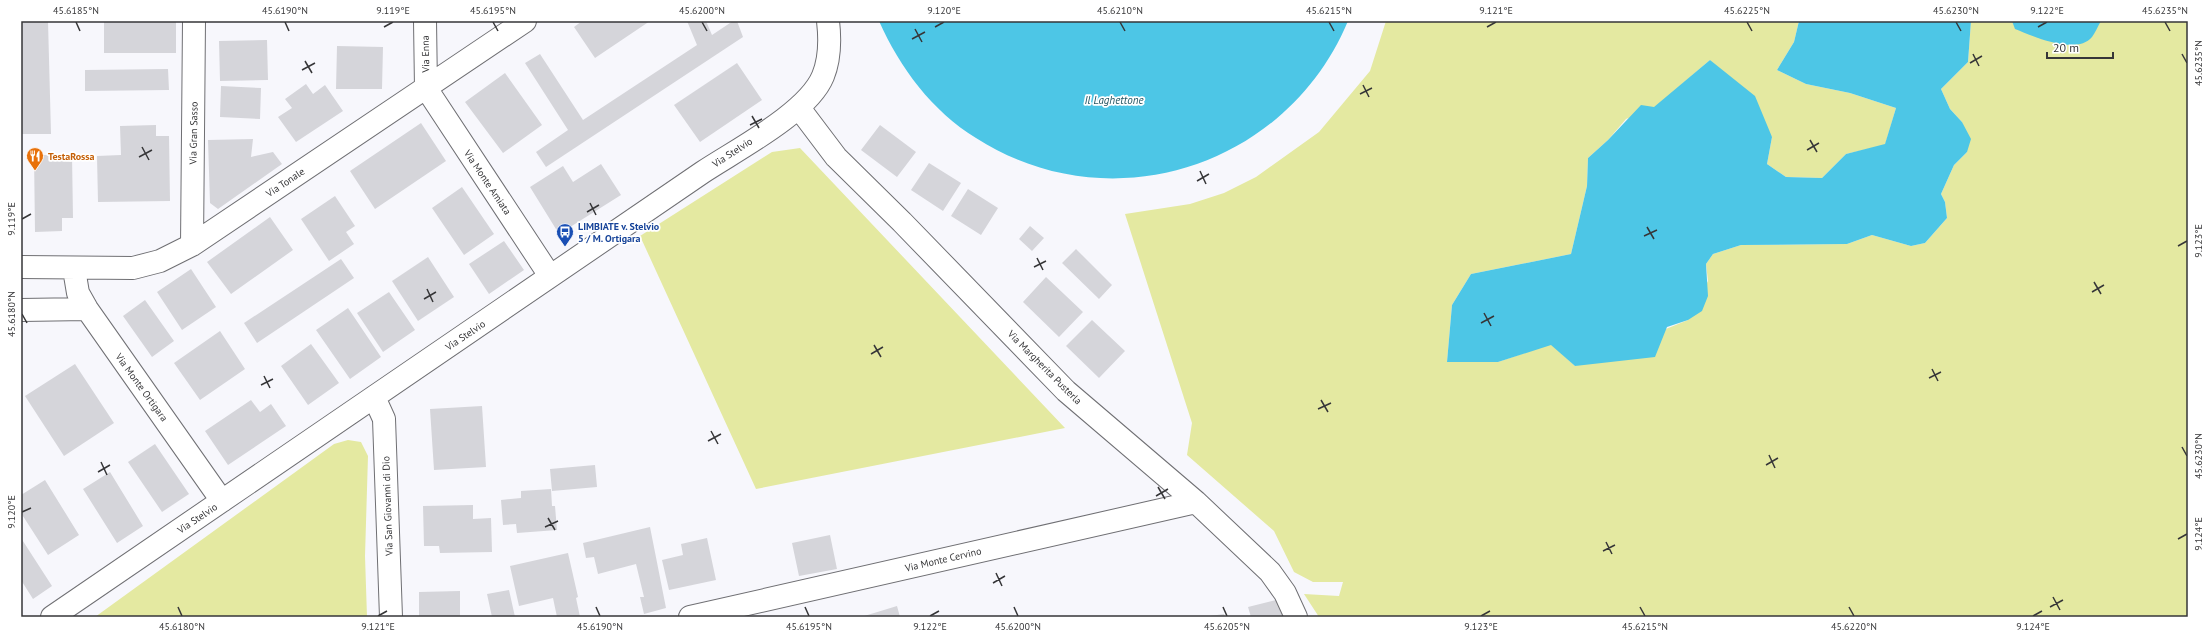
<svg xmlns="http://www.w3.org/2000/svg" width="2209" height="638" viewBox="0 0 2209 638" font-family="'PT Sans',sans-serif">
<style>
.green{fill:#e4e9a1}
.water{fill:#4dc6e6}
.building{fill:#d5d5da}
.lines{fill:none;stroke-linecap:round;stroke-linejoin:round}
.minor-casing{stroke:#6f6f73;stroke-width:24}
.minor{stroke:#fff;stroke-width:22}
.ticks{fill:none;stroke:#363638;stroke-width:1.5}
.labels{text-anchor:middle;stroke-width:3.5;stroke-linejoin:round;paint-order:stroke}
.street-label{font-size:10px;fill:#363638;stroke:#fff}
.food-label{font-size:10px;font-weight:bold;fill:#c56008;stroke:#fff;text-anchor:start}
.transit-label{font-size:10px;font-weight:bold;fill:#164399;stroke:#fff;text-anchor:start}
.water-label{font-size:11px;font-style:italic;fill:#245663;stroke:#fff}
.neatline{fill:none;stroke:#363638;stroke-width:1.5}
.ticks-label{font-size:10px;text-anchor:middle;fill:#363638}
</style>
<rect width="100%" height="100%" fill="#f7f7fc"/>
<path class="green" d="M 1386,21 L 1799,21 L 1794,42 L 1777,70 L 1806,84 L 1850,93 L 1896,108 L 1885,145 L 1846,154 L 1822,178 L 1786,177 L 1767,164 L 1772,137 L 1710,60 L 1654,108 L 1626,119 L 1608,140 L 1588,158 L 1587,186 L 1571,254 L 1471,274 L 1452,305 L 1447,362 L 1498,362 L 1551,344 L 1575,366 L 1688,320 L 1708,281 L 1706,264 L 1713,254 L 1741,245 L 1847,244 L 1872,235 L 1911,246 L 1925,243 L 1947,218 L 1945,202 L 1941,194 L 1954,165 L 1967,152 L 1962,122 L 1950,109 L 1941,89 L 1968,62 L 1971,21 L 2188,21 L 2188,617 L 1319,617 L 1304,594 L 1339,596 L 1343,582 L 1313,582 L 1294,572 L 1274,531 L 1187,455 L 1192,423 L 1125,214 L 1190,204 L 1224,193 L 1256,177 L 1319,132 L 1370,71 Z
M 800,148 L 1065,428 L 756,489 L 640,236 L 772,152 Z
M 348,440 L 361,442 L 368,456 L 365,556 L 367,617 L 95,617 L 334,444 Z"/>
<path class="water" d="M 879,21 L 1348,21 C 1287,167 1110,224 976,138 C 932,111 900,68 879,21 Z
M 1799,21 L 1971,21 L 1968,62 L 1941,89 L 1950,109 L 1962,122 L 1971,139 L 1967,152 L 1954,165 L 1941,194 L 1945,202 L 1947,218 L 1925,243 L 1911,246 L 1872,235 L 1847,244 L 1741,245 L 1713,254 L 1706,264 L 1708,296 L 1702,311 L 1688,320 L 1667,327 L 1655,357 L 1575,366 L 1551,345 L 1498,362 L 1447,362 L 1452,305 L 1471,274 L 1571,254 L 1587,186 L 1588,158 L 1608,140 L 1641,105 L 1654,107 L 1710,60 L 1755,96 L 1772,137 L 1767,164 L 1786,177 L 1822,178 L 1846,154 L 1885,144 L 1896,108 L 1850,93 L 1806,84 L 1777,70 L 1794,42 Z
M 2012,21 L 2101,21 C 2098,26 2095,33 2092,37 C 2076,56 2033,36 2015,29 Z"/>
<path class="building" d="M 21,21 L 48,21 L 51,134 L 21,134 Z
M 104,21 L 176,21 L 176,53 L 104,53 Z
M 582,21 L 650,21 L 595,58 L 574,27 Z
M 687,21 L 706,21 L 712,35 L 733,21 L 737,21 L 743,37 L 546,167 L 536,152 L 568,130 L 525,63 L 540,54 L 583,120 L 697,45 Z
M 267,40 L 268,80 L 220,81 L 219,41 Z
M 337,46 L 383,47 L 382,89 L 336,89 Z
M 737,63 L 762,100 L 700,142 L 674,105 Z
M 168,69 L 169,90 L 85,91 L 85,70 Z
M 505,73 L 542,125 L 503,153 L 465,102 Z
M 306,84 L 313,94 L 325,85 L 343,111 L 296,142 L 278,117 L 292,108 L 285,99 Z
M 221,86 L 261,88 L 260,119 L 220,117 Z
M 421,123 L 446,161 L 375,209 L 350,171 Z
M 156,125 L 156,136 L 169,136 L 170,201 L 98,202 L 97,156 L 121,155 L 120,126 Z
M 880,125 L 916,152 L 897,177 L 861,150 Z
M 253,139 L 251,157 L 273,152 L 282,164 L 218,209 L 210,203 L 208,140 Z
M 34,155 L 72,155 L 73,218 L 62,218 L 62,231 L 35,232 Z
M 929,163 L 961,183 L 943,211 L 911,190 Z
M 601,164 L 621,195 L 559,234 L 530,187 L 563,166 L 573,182 Z
M 462,187 L 494,234 L 464,255 L 432,208 Z
M 968,189 L 998,208 L 981,235 L 951,216 Z
M 335,196 L 355,226 L 346,232 L 354,244 L 329,261 L 301,219 Z
M 270,217 L 293,250 L 231,294 L 207,262 Z
M 1030,226 L 1044,238 L 1032,251 L 1019,239 Z
M 504,241 L 524,270 L 489,294 L 469,264 Z
M 1076,249 L 1112,285 L 1099,299 L 1062,263 Z
M 428,257 L 454,297 L 418,321 L 392,281 Z
M 341,259 L 354,278 L 257,343 L 244,323 Z
M 191,269 L 216,307 L 182,330 L 157,292 Z
M 1046,277 L 1083,312 L 1059,337 L 1023,302 Z
M 389,292 L 415,330 L 383,352 L 357,313 Z
M 145,300 L 174,341 L 152,357 L 123,316 Z
M 348,308 L 381,357 L 350,379 L 316,330 Z
M 1092,320 L 1125,351 L 1099,378 L 1066,346 Z
M 220,331 L 245,369 L 200,400 L 174,363 Z
M 311,344 L 339,383 L 308,405 L 281,366 Z
M 75,364 L 114,423 L 64,456 L 25,396 Z
M 251,400 L 260,412 L 271,404 L 286,426 L 228,465 L 205,431 Z
M 482,406 L 486,467 L 434,470 L 430,409 Z
M 155,444 L 189,494 L 162,512 L 128,462 Z
M 595,465 L 597,487 L 552,491 L 550,469 Z
M 110,472 L 143,526 L 117,543 L 83,489 Z
M 45,480 L 79,535 L 48,555 L 21,513 L 21,495 Z
M 551,489 L 552,506 L 555,506 L 557,530 L 517,533 L 516,524 L 503,525 L 501,500 L 521,498 L 521,491 Z
M 473,505 L 473,519 L 491,518 L 492,552 L 440,553 L 439,546 L 424,546 L 423,506 Z
M 650,527 L 666,608 L 644,614 L 640,597 L 644,597 L 636,564 L 598,574 L 594,557 L 586,558 L 583,543 Z
M 830,535 L 837,569 L 799,576 L 792,543 Z
M 21,538 L 52,586 L 33,599 L 21,580 Z
M 707,538 L 716,580 L 669,590 L 662,560 L 683,555 L 681,544 Z
M 568,553 L 578,597 L 576,598 L 580,617 L 557,617 L 553,598 L 519,606 L 510,566 Z
M 509,590 L 515,617 L 492,617 L 487,594 Z
M 460,591 L 460,617 L 419,617 L 419,592 Z
M 1280,599 L 1285,617 L 1251,617 L 1248,607 Z
M 897,606 L 900,617 L 861,617 Z
M 1224,614 L 1225,617 L 1210,617 L 1210,616 Z"/>
<g class="lines">
<g class="minor-casing">
<path id="minor" d="M 425,21 L 426,88 L 550,276
M 799,108 L 836,157 L 902,222 L 1066,391 L 1196,502 L 1270,572 L 1285,593 L 1296,617
M 192,245 L 194,21
M 21,267 L 133,268 L 160,261 L 192,245 L 525,21
M 74,269 L 78,293 L 87,309 L 222,501
M 21,310 L 87,309
M 374,397 L 384,419 L 391,617
M 52,617 L 703,172 C 736,150 808,113 823,76 C 830,59 830,38 828,21
M 690,617 L 1196,502"/>
</g>
<use href="#minor" class="minor"/>
</g>
<path class="ticks" d="M 76,22 L 80,31M 285,22 L 289,31M 493,22 L 498,31M 702,22 L 707,31M 1120,22 L 1125,31M 1329,22 L 1334,31M 1747,22 L 1752,31M 1956,22 L 1961,31M 2165,22 L 2170,31M 384,27 L 393,22M 935,27 L 944,22M 1487,27 L 1496,22M 2038,27 L 2047,22M 915,29 L 922,42M 912,39 L 925,32M 1973,54 L 1979,66M 2182,54 L 2187,63M 305,61 L 312,73M 1970,63 L 1982,56M 302,70 L 315,63M 1363,85 L 1369,97M 1360,94 L 1372,88M 752,116 L 759,128M 750,125 L 762,119M 1810,140 L 1817,152M 142,147 L 149,160M 1807,150 L 1819,143M 139,157 L 152,150M 1200,171 L 1206,184M 1197,181 L 1209,174M 590,203 L 596,215M 587,212 L 599,205M 22,219 L 31,214M 1647,227 L 1654,239M 1644,236 L 1657,230M 2178,246 L 2187,241M 1037,258 L 1043,270M 1034,267 L 1046,261M 2094,282 L 2101,294M 427,289 L 433,302M 2092,292 L 2104,285M 424,299 L 436,292M 1484,313 L 1491,326M 22,314 L 27,323M 1481,323 L 1494,316M 874,345 L 881,357M 871,354 L 883,347M 1932,369 L 1938,381M 264,376 L 270,388M 1929,378 L 1941,372M 261,385 L 273,379M 1321,400 L 1328,412M 1318,409 L 1331,403M 711,431 L 718,444M 708,441 L 721,434M 2182,447 L 2187,456M 1769,455 L 1775,468M 101,462 L 107,475M 1766,465 L 1778,458M 98,472 L 110,465M 1158,487 L 1165,499M 1156,496 L 1168,489M 22,512 L 31,508M 548,518 L 555,530M 545,527 L 558,521M 2178,539 L 2187,534M 1606,542 L 1612,554M 1603,551 L 1615,545M 996,573 L 1002,586M 993,583 L 1005,576M 2053,597 L 2060,610M 178,607 L 182,616M 596,607 L 600,616M 805,607 L 809,616M 1014,607 L 1018,616M 1223,607 L 1227,616M 1640,607 L 1645,616M 1849,607 L 1854,616M 2050,607 L 2063,600M 378,616 L 387,611M 930,616 L 939,611M 1481,616 L 1490,611M 2033,616 L 2042,611"/>
<defs>
<g id="restaurant-pin" transform="scale(0.9)"><path d="M0 17L-7.5 6A9.5 9.5 0 1 1 7.5 6Z" fill="#e8710a" stroke="#fff"/><path d="M-5-6h1v4h1v-4h1v4h1v-4h1v5L-1.5 .5V6h-2V.5L-5-1ZM5-6V6H3V1.5H1.5Q1.5-4 5-6Z" fill="#fff"/></g>
<g id="bus-pin" transform="scale(0.9)"><path d="M0 17L-7.5 6A9.5 9.5 0 1 1 7.5 6Z" fill="#1a4fb4" stroke="#fff"/><path d="M-5-6H5V4H4V6H2V4H-2V6H-4V4H-5ZM-3.5-4V0h7V-4ZM-3.5 1.2v1.5H-2V1.2ZM2 1.2v1.5H3.5V1.2Z" fill="#fff"/></g>
</defs>
<g fill-rule="evenodd">
<use href="#restaurant-pin" x="35" y="156"/>
<use href="#bus-pin" x="565" y="232"/>
</g>
<g class="labels">
<g class="street-label">
<text transform="translate(425 54) rotate(-91)" y="4">Via Enna</text>
<text transform="translate(193 133) rotate(-89)" y="4">Via Gran Sasso</text>
<text transform="translate(732 152) rotate(-33)" y="4">Via Stelvio</text>
<text transform="translate(285 182) rotate(-34)" y="4">Via Tonale</text>
<text transform="translate(488 182) rotate(56)" y="4">Via Monte Amiata</text>
<text transform="translate(465 335) rotate(-34)" y="4">Via Stelvio</text>
<text transform="translate(1045 367) rotate(45)" y="4">Via Margherita Pusterla</text>
<text transform="translate(142 387) rotate(54)" y="4">Via Monte Ortigara</text>
<text transform="translate(387 506) rotate(-92)" y="4">Via San Giovanni di Dio</text>
<text transform="translate(197 518) rotate(-34)" y="4">Via Stelvio</text>
<text transform="translate(943 559) rotate(-13)" y="4">Via Monte Cervino</text>
</g>
<g class="food-label">
<text x="48" y="160">TestaRossa</text>
</g>
<g class="transit-label">
<text x="578" y="230">LIMBIATE v. Stelvio<tspan x="578" dy="12">5 / M. Ortigara</tspan></text>
</g>
<g class="water-label">
<text x="1114" y="104">Il Laghettone</text>
</g>
</g>
<rect width="2209" height="638" fill="none" stroke="#ffffff" stroke-width="44"/>
<path d="M2047 52v6h66v-6" fill="none" stroke="#363638" stroke-width="2"/>
<text x="2053" y="52" font-size="12" fill="#363638" stroke="#ffffff" stroke-width="3" paint-order="stroke">20 m</text>
<rect x="22" y="22" width="2165" height="594" class="neatline"/>
<g class="ticks-label">
<text x="76" y="14">45.6185°N</text>
<text x="285" y="14">45.6190°N</text>
<text x="393" y="14">9.119°E</text>
<text x="493" y="14">45.6195°N</text>
<text x="702" y="14">45.6200°N</text>
<text x="944" y="14">9.120°E</text>
<text x="1120" y="14">45.6210°N</text>
<text x="1329" y="14">45.6215°N</text>
<text x="1496" y="14">9.121°E</text>
<text x="1747" y="14">45.6225°N</text>
<text x="1956" y="14">45.6230°N</text>
<text x="2047" y="14">9.122°E</text>
<text x="2165" y="14">45.6235°N</text>
<text transform="translate(2198 63) rotate(-90)" y="4">45.6235°N</text>
<text transform="translate(11 219) rotate(-90)" y="4">9.119°E</text>
<text transform="translate(2198 241) rotate(-90)" y="4">9.123°E</text>
<text transform="translate(11 314) rotate(-90)" y="4">45.6180°N</text>
<text transform="translate(2198 456) rotate(-90)" y="4">45.6230°N</text>
<text transform="translate(11 512) rotate(-90)" y="4">9.120°E</text>
<text transform="translate(2198 534) rotate(-90)" y="4">9.124°E</text>
<text x="182" y="630">45.6180°N</text>
<text x="378" y="630">9.121°E</text>
<text x="600" y="630">45.6190°N</text>
<text x="809" y="630">45.6195°N</text>
<text x="930" y="630">9.122°E</text>
<text x="1018" y="630">45.6200°N</text>
<text x="1227" y="630">45.6205°N</text>
<text x="1481" y="630">9.123°E</text>
<text x="1645" y="630">45.6215°N</text>
<text x="1854" y="630">45.6220°N</text>
<text x="2033" y="630">9.124°E</text>
</g>
</svg>
